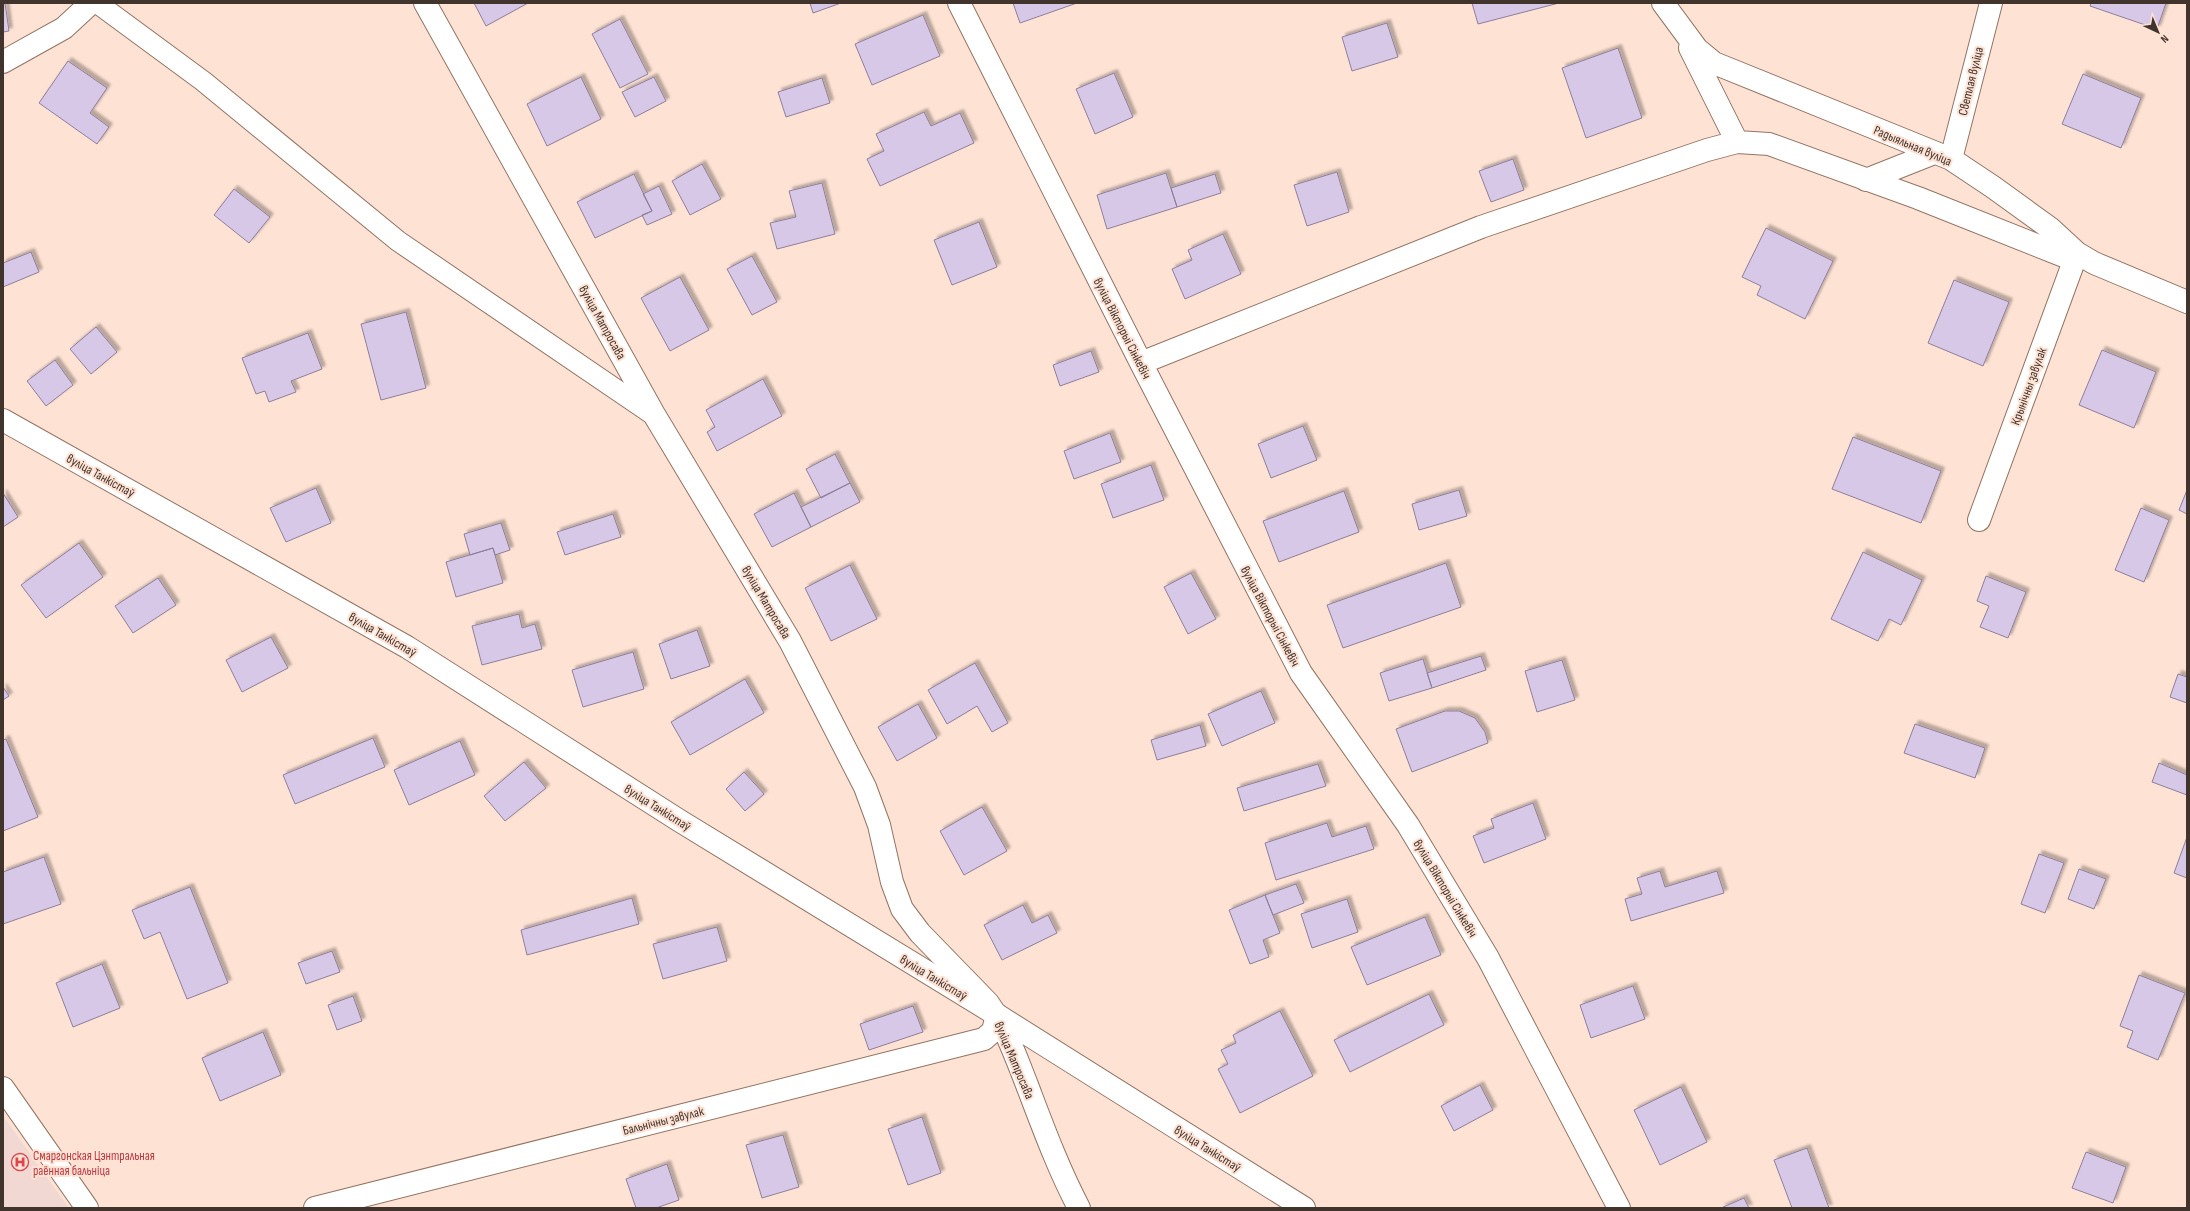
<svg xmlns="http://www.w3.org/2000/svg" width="2190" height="1211" viewBox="0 0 2190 1211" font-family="'Sofia Sans Condensed',sans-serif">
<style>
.medical{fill:#f2d8d3}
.building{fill:#d8c8e7;stroke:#8d7f9b;filter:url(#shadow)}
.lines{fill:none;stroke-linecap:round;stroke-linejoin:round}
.service-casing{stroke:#927464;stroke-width:22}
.minor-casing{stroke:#927464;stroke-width:24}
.tertiary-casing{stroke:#927464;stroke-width:24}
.service{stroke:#fff;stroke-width:20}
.minor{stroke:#fff;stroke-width:22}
.tertiary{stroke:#fff;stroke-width:22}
.labels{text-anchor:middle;stroke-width:4;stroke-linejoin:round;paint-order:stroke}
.street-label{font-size:13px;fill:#41342d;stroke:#fee2d4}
.health-label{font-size:13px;fill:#be3a42;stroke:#fee2d4;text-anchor:start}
</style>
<defs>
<filter id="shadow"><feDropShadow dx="3.5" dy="-3.5" stdDeviation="1" flood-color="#0004"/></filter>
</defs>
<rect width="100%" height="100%" fill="#fee2d4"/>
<path class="medical" d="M 3,1116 L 69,1208 L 3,1208 Z"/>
<path class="building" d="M 3,3 L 5,3 L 9,31 L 3,32 Z
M 474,3 L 528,3 L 486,26 Z
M 810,3 L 841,3 L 813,13 Z
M 1013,3 L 1077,3 L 1020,23 Z
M 1472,3 L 1559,3 L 1478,24 Z
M 2091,3 L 2166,3 L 2157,29 L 2090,6 Z
M 923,15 L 940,56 L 872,85 L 855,44 Z
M 620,19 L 648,74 L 620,88 L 592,34 Z
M 1387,23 L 1398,57 L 1352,71 L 1342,37 Z
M 1618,48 L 1642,118 L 1586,138 L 1562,68 Z
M 68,61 L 107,88 L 90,113 L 109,127 L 97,144 L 39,103 Z
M 1114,73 L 1133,117 L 1095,134 L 1076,89 Z
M 2083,74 L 2141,98 L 2121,148 L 2062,124 Z
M 581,77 L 601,119 L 547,146 L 527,104 Z
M 654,77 L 666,101 L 635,117 L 622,92 Z
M 822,78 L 830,103 L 786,117 L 778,92 Z
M 924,112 L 931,126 L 960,113 L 974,143 L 880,186 L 867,159 L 884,151 L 876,134 Z
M 1513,159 L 1524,190 L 1491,202 L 1479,171 Z
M 702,164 L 721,199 L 690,215 L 672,181 Z
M 1337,172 L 1349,212 L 1307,226 L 1294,185 Z
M 1166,173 L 1177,207 L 1107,229 L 1097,195 Z
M 634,174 L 652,211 L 595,238 L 577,202 Z
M 1215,174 L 1221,193 L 1177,207 L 1171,188 Z
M 822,183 L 835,234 L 777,249 L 770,223 L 796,217 L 789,191 Z
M 659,186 L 672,214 L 647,225 L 642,215 L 652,211 L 643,194 Z
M 234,189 L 270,217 L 249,243 L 214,215 Z
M 979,222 L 997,267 L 952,285 L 934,240 Z
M 1766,228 L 1833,261 L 1805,319 L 1757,295 L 1761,286 L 1742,277 Z
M 1223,234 L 1241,274 L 1185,299 L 1172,269 L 1192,260 L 1188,250 Z
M 31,252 L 39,272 L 3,287 L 3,263 Z
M 752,256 L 777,302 L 752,315 L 727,269 Z
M 680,277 L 709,330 L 670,351 L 641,298 Z
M 1954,280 L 2009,302 L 1983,366 L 1928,343 Z
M 406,312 L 426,388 L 381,400 L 361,324 Z
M 96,327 L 117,352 L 91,374 L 70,349 Z
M 308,333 L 322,369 L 291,381 L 296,392 L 269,402 L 265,391 L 256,394 L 242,358 Z
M 2102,350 L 2156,372 L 2134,428 L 2079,405 Z
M 1091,351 L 1099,372 L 1060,386 L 1053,365 Z
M 55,360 L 73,385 L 46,406 L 27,381 Z
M 763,379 L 782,416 L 717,451 L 707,432 L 715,427 L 706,410 Z
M 1303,426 L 1317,460 L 1271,478 L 1258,444 Z
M 1110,433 L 1121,462 L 1074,479 L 1064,451 Z
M 1853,437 L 1941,471 L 1921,523 L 1832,489 Z
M 835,454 L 850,483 L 821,498 L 806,469 Z
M 1151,465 L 1164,500 L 1113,518 L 1101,484 Z
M 850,483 L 860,502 L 811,527 L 801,507 Z
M 316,488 L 331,523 L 286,542 L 270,508 Z
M 1459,490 L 1467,516 L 1419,530 L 1412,504 Z
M 2187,490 L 2187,514 L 2179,510 Z
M 1344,491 L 1359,532 L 1279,562 L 1263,521 Z
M 3,493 L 18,517 L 3,527 Z
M 794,493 L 811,527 L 772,547 L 754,514 Z
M 2141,508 L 2169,520 L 2144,582 L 2115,570 Z
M 613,514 L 621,537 L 565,555 L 557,532 Z
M 501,523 L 510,550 L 495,555 L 493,548 L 470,555 L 464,534 Z
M 79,543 L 103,577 L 46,618 L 21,585 Z
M 493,548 L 503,583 L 456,597 L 446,562 Z
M 1863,552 L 1922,580 L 1901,625 L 1889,619 L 1878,641 L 1831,619 Z
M 1446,563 L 1461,607 L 1343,648 L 1327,605 Z
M 850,565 L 877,619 L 831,641 L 805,588 Z
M 1191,573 L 1216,619 L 1188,634 L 1164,587 Z
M 1986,576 L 2026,592 L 2008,638 L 1980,627 L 1989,606 L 1977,601 Z
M 158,578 L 176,605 L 133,633 L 115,606 Z
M 519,614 L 522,628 L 535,624 L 542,649 L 482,665 L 472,626 Z
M 697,630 L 710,666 L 671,679 L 659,644 Z
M 271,637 L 288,668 L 242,692 L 226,660 Z
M 633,652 L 644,689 L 583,707 L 572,670 Z
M 1481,656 L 1486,670 L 1432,688 L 1427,673 Z
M 1423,659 L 1432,688 L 1389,701 L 1380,673 Z
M 1562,660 L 1575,700 L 1537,712 L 1525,671 Z
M 975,663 L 1008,723 L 992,732 L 977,706 L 947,724 L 928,690 Z
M 2178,674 L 2187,677 L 2187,703 L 2170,697 Z
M 745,679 L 764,713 L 690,755 L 671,722 Z
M 3,687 L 9,696 L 3,700 Z
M 1261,691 L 1275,723 L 1222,746 L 1208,714 Z
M 918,704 L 937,738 L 897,761 L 878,727 Z
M 1445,711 L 1459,711 L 1475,718 L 1485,732 L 1488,743 L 1412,772 L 1396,729 Z
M 1915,724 L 1985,748 L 1975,778 L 1904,753 Z
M 1200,725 L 1206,746 L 1157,760 L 1151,740 Z
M 373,738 L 385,767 L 295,804 L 283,775 Z
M 6,739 L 38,817 L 3,831 L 3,740 Z
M 460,741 L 475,775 L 409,805 L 394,770 Z
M 524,762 L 546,788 L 505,821 L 484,796 Z
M 2159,763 L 2187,775 L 2187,795 L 2152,782 Z
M 1318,764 L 1326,786 L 1244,811 L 1237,788 Z
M 744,772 L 764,794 L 745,811 L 726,789 Z
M 1533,803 L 1546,839 L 1484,863 L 1473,836 L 1494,828 L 1491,819 Z
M 982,807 L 1007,851 L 964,875 L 940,831 Z
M 1327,823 L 1332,837 L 1366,826 L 1374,849 L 1276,880 L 1265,843 Z
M 2187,837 L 2187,878 L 2174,873 Z
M 2039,854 L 2064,863 L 2045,913 L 2021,904 Z
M 44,857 L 61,904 L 3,924 L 3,872 Z
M 2079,869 L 2106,879 L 2094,909 L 2068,899 Z
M 1660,871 L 1665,887 L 1717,871 L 1724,893 L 1631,921 L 1625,899 L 1642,894 L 1637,878 Z
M 1296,884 L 1304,903 L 1273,915 L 1265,895 Z
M 190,887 L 228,983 L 187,999 L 160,932 L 144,939 L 132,910 Z
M 1265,895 L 1280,933 L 1263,940 L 1269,957 L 1250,964 L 1229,910 Z
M 632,898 L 639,924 L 527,955 L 521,930 Z
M 1347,899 L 1358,932 L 1312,948 L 1301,914 Z
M 1023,905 L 1032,923 L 1048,915 L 1057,933 L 1002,960 L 984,925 Z
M 1425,917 L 1441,955 L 1367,985 L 1351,947 Z
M 717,927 L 727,961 L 663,979 L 653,944 Z
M 332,951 L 340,972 L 306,984 L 298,963 Z
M 102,964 L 120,1008 L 73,1027 L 56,983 Z
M 2139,975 L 2185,993 L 2158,1060 L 2127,1047 L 2133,1031 L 2120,1026 Z
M 1633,986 L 1645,1019 L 1591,1038 L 1580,1005 Z
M 1429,994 L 1444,1025 L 1350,1072 L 1334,1040 Z
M 353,996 L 362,1021 L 337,1030 L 328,1005 Z
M 913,1006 L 923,1032 L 869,1050 L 860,1024 Z
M 1280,1011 L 1313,1076 L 1240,1113 L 1218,1069 L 1228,1064 L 1221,1050 L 1236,1043 L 1233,1035 Z
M 263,1032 L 281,1075 L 220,1101 L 202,1058 Z
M 1480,1085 L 1493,1110 L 1454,1131 L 1441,1106 Z
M 1681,1087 L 1707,1142 L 1660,1165 L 1634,1110 Z
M 922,1117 L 941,1173 L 908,1185 L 888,1129 Z
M 783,1135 L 799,1187 L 762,1198 L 746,1145 Z
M 1807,1148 L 1829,1208 L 1792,1208 L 1774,1160 Z
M 2086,1152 L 2126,1167 L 2113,1203 L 2072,1188 Z
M 667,1164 L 679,1200 L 656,1208 L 636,1208 L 626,1179 Z
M 1744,1198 L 1749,1208 L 1721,1208 Z"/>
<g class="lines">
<g class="service-casing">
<path id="service" d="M 97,3 L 203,81 L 398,241 L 655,416"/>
</g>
<g class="minor-casing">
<path id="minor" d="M 425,3 L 655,416 L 790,641 L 865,787 L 879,825 L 892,882 L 902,909 L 920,933 L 988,1003 C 1006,1028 1016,1057 1027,1085 C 1043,1127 1058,1168 1079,1208
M 959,3 L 1141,363 L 1301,673 L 1408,825 L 1488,958 L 1619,1208
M 1663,3 L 1697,49 L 1714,63 L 1951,159 L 1993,187 L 2051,229 L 2077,253 L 2094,263 L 2187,302
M 1690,48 L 1737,142
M 3,62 L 64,28 L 91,3
M 1951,159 L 1991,3
M 1866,180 L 1934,153
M 1141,363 L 1481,227 L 1707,150 L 1737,142 L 1769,144 L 1918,198 L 2074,260
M 1979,520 L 2077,253
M 3,1088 L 87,1208
M 315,1208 L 984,1039 L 993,1031 L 997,1015"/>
</g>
<g class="tertiary-casing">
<path id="tertiary" d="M 3,420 L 407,647 L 680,821 L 997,1015 L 1304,1208"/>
</g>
<use href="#service" class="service"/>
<use href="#minor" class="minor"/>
<use href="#tertiary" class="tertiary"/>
</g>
<defs>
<g id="hospital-ring" transform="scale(0.9)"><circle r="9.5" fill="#fee2d4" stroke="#e0444e" stroke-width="1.5"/><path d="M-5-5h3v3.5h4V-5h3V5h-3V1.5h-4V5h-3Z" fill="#e0444e"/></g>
</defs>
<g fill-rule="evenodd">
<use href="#hospital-ring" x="20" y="1162"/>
</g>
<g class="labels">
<g class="street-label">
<text transform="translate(1970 81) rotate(-76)" y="5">Светлая вуліца</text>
<text transform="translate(1913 145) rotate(23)" y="5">Радыяльная вуліца</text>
<text transform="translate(603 322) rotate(61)" y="5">вуліца Матросава</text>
<text transform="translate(1123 328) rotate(63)" y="5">вуліца Вікторыі Сінкевіч</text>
<text transform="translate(2028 386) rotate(-70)" y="5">Крынічны завулак</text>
<text transform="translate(101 475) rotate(29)" y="5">вуліца Танкістаў</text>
<text transform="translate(767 602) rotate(59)" y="5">вуліца Матросава</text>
<text transform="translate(1271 616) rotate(62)" y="5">вуліца Вікторыі Сінкевіч</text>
<text transform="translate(383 634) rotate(30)" y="5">вуліца Танкістаў</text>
<text transform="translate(658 807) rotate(32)" y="5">вуліца Танкістаў</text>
<text transform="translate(1446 888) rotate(59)" y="5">вуліца Вікторыі Сінкевіч</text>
<text transform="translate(934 977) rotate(31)" y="5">вуліца Танкістаў</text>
<text transform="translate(1015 1060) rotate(67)" y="5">вуліца Матросава</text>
<text transform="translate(663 1120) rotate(-14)" y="5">Бальнічны завулак</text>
<text transform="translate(1208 1148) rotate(32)" y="5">вуліца Танкістаў</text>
</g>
<g class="health-label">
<text x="33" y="1160">Смаргонская Цэнтральная<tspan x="33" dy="15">раённая бальніца</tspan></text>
</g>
</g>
<rect width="2190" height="1211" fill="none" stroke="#41342d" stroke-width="8"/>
<g transform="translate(2158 32) rotate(136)" stroke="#fee2d4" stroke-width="3" paint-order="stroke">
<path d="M0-3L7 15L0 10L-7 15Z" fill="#41342d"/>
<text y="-6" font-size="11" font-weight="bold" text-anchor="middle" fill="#41342d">N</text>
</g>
</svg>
